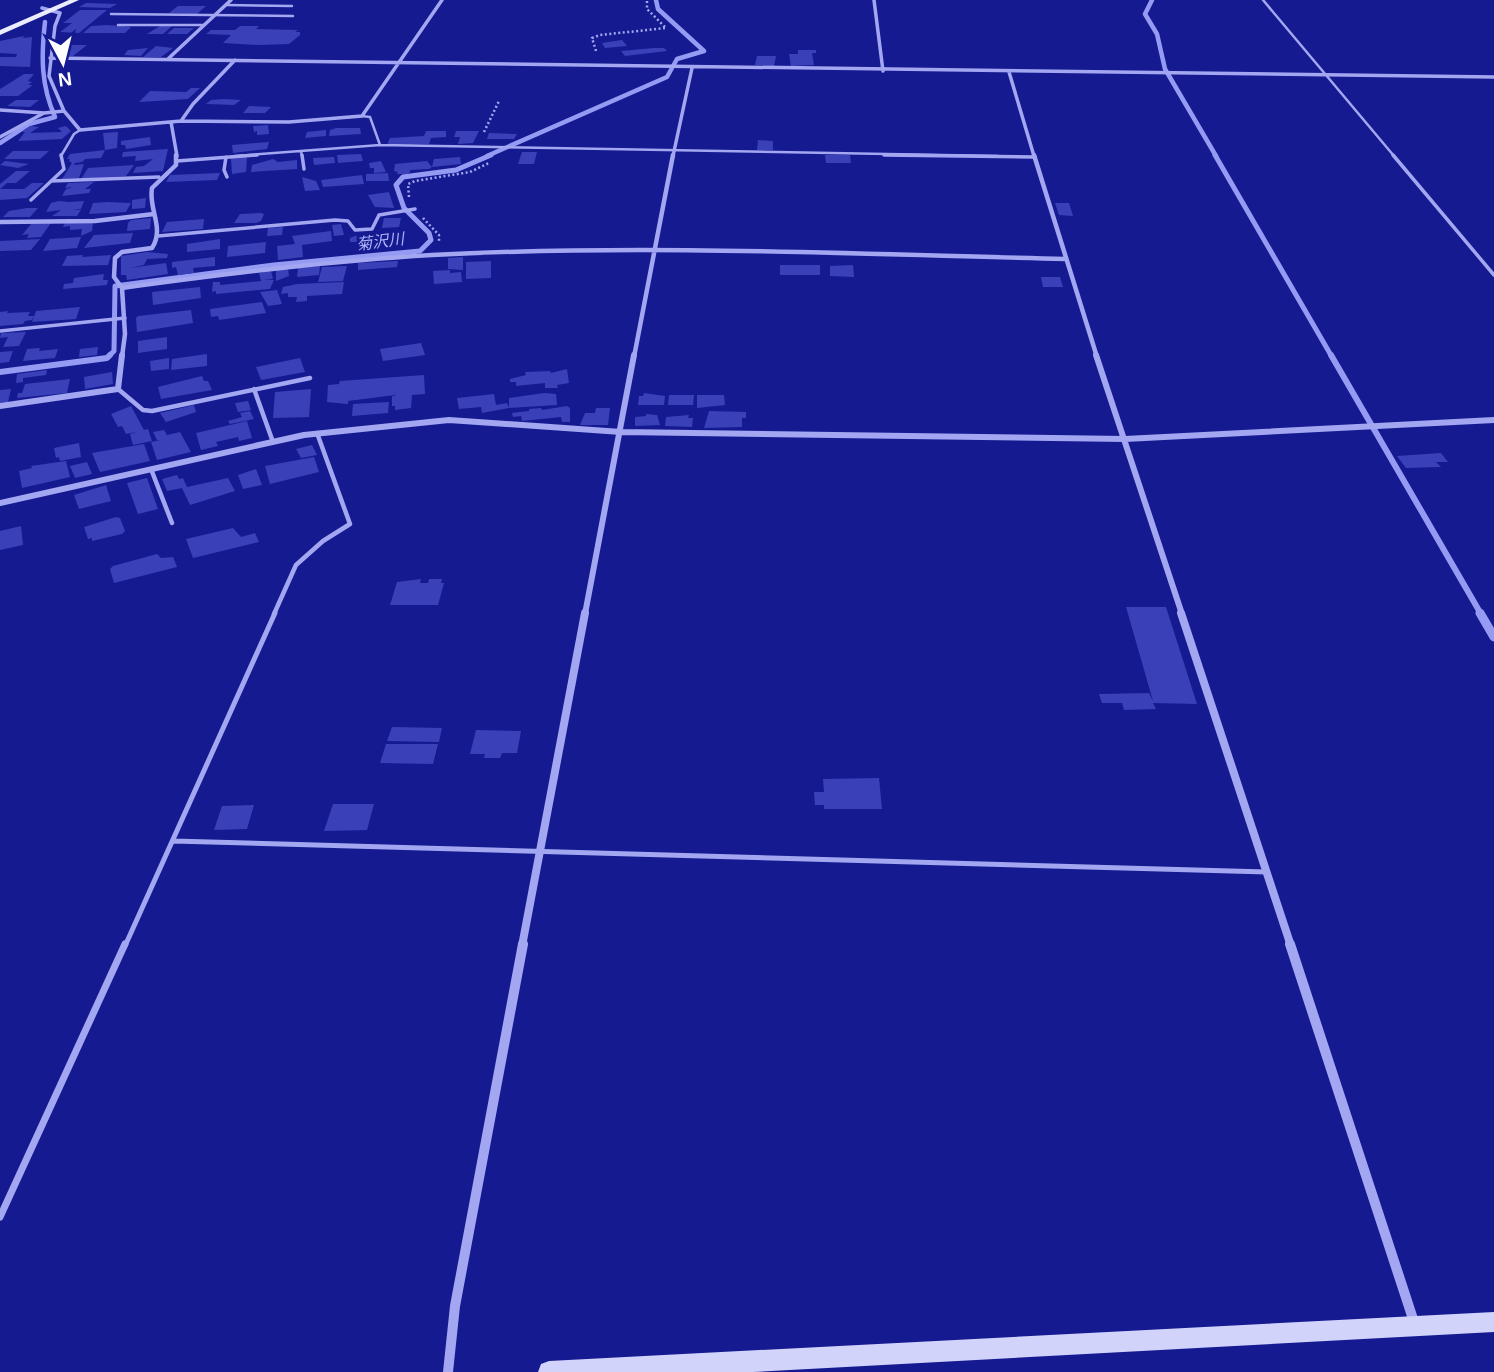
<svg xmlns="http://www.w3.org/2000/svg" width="1494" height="1372" viewBox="0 0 1494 1372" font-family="Helvetica,'Noto Sans JP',sans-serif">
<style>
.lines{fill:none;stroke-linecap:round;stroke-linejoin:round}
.stream-far3{stroke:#959bf3;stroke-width:4.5}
.stream-far2{stroke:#959bf3;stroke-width:5}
.stream-far1{stroke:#959bf3;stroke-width:6}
.stream{stroke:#959bf3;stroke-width:9}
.building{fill:#3a40b8}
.path{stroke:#a3a7f1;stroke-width:2.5;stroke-dasharray:2 2.5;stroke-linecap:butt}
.lane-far4{stroke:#a3a7f1;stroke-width:2.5}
.lane-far3{stroke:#a3a7f1;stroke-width:3.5}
.lane-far2{stroke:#a3a7f1;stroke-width:4.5}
.lane-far1{stroke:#a3a7f1;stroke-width:5}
.lane{stroke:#a3a7f1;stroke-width:7}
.street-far4{stroke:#a3a7f1;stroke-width:3.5}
.street-far3{stroke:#a3a7f1;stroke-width:4.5}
.street-far2{stroke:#a3a7f1;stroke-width:6}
.street-far1{stroke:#a3a7f1;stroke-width:8}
.street{stroke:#a3a7f1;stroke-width:10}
.secondary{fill:#d1d3fb;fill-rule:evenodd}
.primary{fill:#ececff;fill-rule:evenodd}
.labels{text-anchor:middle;stroke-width:6;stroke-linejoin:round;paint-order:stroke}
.far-water-label{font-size:16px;font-style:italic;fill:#afb3f8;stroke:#151a91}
</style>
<rect width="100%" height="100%" fill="#151a91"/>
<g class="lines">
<path class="stream-far3" d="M 1152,0 L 1145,14 L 1157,34 L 1165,69 L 1216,156
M 0,143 L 29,124 L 55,117 C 41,85 41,57 45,22
M 487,156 L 667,77 L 677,59 L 704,51 L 658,9 L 656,0"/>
<path class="stream-far2" d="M 1215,155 L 1332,357
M 108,357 L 114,351 L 115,286 L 274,265 L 420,251 L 431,240 L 429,233 L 404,208 L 396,185 L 403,177 L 456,170 L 491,155"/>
<path class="stream-far1" d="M 1331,355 L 1481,614
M 0,372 L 107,358 L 110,355"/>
<path class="stream" d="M 1480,613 L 1494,637"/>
</g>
<path class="building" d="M 86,3 L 117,4 L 110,8 L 79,7 Z
M 178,6 L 206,6 L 197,14 L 169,13 Z
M 80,10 L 107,10 L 79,33 L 60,32 L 72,23 L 63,23 Z
M 107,25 L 131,27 L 125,33 L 83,33 L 91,26 Z
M 160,26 L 172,26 L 163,34 L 147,34 Z
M 240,26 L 259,26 L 256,29 L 298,30 L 295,32 L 300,32 L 300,35 L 289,44 L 258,45 L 223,43 L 231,35 L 206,34 L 211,30 L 235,30 Z
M 174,28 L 194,28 L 187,34 L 167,34 Z
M 24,36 L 23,38 L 32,37 L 30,67 L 0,66 L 0,57 L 16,57 L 17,54 L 0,53 L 0,41 Z
M 622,40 L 627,46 L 605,48 L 602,43 Z
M 69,45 L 87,45 L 73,56 L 57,56 Z
M 156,46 L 173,48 L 161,57 L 143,57 Z
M 148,48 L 141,56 L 124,55 L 128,50 Z
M 654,48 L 664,48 L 667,51 L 625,56 L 621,51 Z
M 798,50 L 816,50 L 816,53 L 812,53 L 814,65 L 791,66 L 789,54 L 798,54 Z
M 757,56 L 776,56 L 774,66 L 755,65 Z
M 24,74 L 34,74 L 28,81 L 32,82 L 28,85 L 33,85 L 18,96 L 0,96 L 0,89 Z
M 191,88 L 200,88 L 188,99 L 139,102 L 150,91 L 186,92 Z
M 16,100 L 39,100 L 30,107 L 7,106 Z
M 211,100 L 224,99 L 241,100 L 234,105 L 206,104 Z
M 249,106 L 271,107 L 265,113 L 243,113 Z
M 268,125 L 269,134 L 257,135 L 257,131 L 254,132 L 253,126 Z
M 30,126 L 39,127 L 30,133 L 62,132 L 58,128 L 66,126 L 71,131 L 62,139 L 18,141 L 25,132 L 21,132 Z
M 336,128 L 360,128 L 361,134 L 329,136 L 330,130 Z
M 326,130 L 326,136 L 305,138 L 307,132 Z
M 426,131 L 446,131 L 446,137 L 431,138 L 429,144 L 387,145 L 390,138 L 424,136 Z
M 456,131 L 479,131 L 473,143 L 458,144 L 460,137 L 454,137 Z
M 118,132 L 117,148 L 105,150 L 103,133 Z
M 489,133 L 517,134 L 514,139 L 487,139 Z
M 150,137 L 151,145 L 126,149 L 125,145 L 121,145 L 121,141 L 128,140 Z
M 758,140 L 773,141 L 773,150 L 757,150 Z
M 269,142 L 267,149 L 233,153 L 232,145 Z
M 168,149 L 163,171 L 133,173 L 136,167 L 144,166 L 153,159 L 135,161 L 136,156 L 122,157 L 123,152 Z
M 105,150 L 101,158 L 85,159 L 82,162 L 75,163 L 74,165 L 84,164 L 79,178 L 62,179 L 72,163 L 69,161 L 70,159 L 67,159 L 70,154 Z
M 13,151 L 49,151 L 40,159 L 4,159 Z
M 522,152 L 537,152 L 534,164 L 518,164 Z
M 361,154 L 363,161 L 338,163 L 337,155 Z
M 825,155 L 850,155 L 851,163 L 826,163 Z
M 247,157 L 246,172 L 232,174 L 231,158 Z
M 334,157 L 335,163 L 314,165 L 313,158 Z
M 460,157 L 461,164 L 432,167 L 434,159 Z
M 273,159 L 278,162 L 297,160 L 297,169 L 251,172 L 252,165 Z
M 5,161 L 29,164 L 18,168 L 0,165 Z
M 381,161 L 386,172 L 374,173 L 374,168 L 370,168 L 369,163 Z
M 427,161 L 432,167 L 429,169 L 410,170 L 410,174 L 397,174 L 398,172 L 394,171 L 395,164 Z
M 134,165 L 126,176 L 81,179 L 88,168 Z
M 16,171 L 30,171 L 16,183 L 7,183 L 0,189 L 0,184 Z
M 220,173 L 217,180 L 166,182 L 170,175 Z
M 388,173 L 389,181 L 366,181 L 366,174 Z
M 362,175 L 364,184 L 323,187 L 321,180 Z
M 302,177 L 316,181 L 320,190 L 305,191 Z
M 94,182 L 85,189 L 91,189 L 89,193 L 62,196 L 66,189 L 74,187 L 65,188 L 68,183 Z
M 32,183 L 44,183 L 27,198 L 0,200 L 0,189 L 24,189 Z
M 389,192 L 394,208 L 375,207 L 368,195 Z
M 146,198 L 145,208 L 132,209 L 132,200 Z
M 59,201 L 69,202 L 84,201 L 81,209 L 73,209 L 81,210 L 77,216 L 52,216 L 61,210 L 46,212 L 51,203 Z
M 93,203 L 108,202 L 131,203 L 126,212 L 89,214 Z
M 1055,203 L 1069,203 L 1073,216 L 1059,215 Z
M 27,208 L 38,208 L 30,217 L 3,217 L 9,211 Z
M 240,214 L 261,213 L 264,214 L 261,221 L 256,223 L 234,223 Z
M 151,218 L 150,229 L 127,231 L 128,223 L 131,220 Z
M 384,218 L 401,218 L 399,227 L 382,228 Z
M 204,219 L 203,229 L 162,232 L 167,222 Z
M 51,223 L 41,237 L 27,238 L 29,234 L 22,235 L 31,224 Z
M 65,223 L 93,223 L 92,231 L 81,236 L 82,229 L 70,230 L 70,226 L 63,227 Z
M 341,224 L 344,235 L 334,236 L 332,225 Z
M 283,227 L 282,235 L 267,236 L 268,228 Z
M 331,231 L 332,241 L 302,245 L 303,257 L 278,260 L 277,246 L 295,244 L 292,236 Z
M 133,233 L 130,243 L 84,248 L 94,235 Z
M 397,233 L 397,243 L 356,246 L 356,242 L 350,242 L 350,238 L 355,236 Z
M 81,237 L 77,248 L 43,251 L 50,239 Z
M 40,239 L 31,250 L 0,251 L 0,241 Z
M 220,239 L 220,249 L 187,252 L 187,244 Z
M 266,242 L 265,253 L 227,257 L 228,246 Z
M 147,252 L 168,254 L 167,258 L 147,259 L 144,265 L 130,268 L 166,263 L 168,274 L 127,280 L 126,275 L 121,275 L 121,256 Z
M 83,255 L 82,257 L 111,255 L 108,265 L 62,266 L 67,256 Z
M 215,257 L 215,266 L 193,268 L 194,273 L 178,275 L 176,267 L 172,268 L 172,262 Z
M 463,257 L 463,270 L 448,269 L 448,258 Z
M 398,261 L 397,267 L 358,270 L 358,263 Z
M 491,261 L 491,278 L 466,279 L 466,262 Z
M 780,265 L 820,265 L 820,275 L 780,275 Z
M 853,265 L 854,277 L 830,276 L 830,266 Z
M 320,266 L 319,275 L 297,277 L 298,268 Z
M 347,266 L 343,281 L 318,282 L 322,267 Z
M 288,269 L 289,276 L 276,281 L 276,270 Z
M 450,270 L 450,273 L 461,272 L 462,282 L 434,284 L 433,271 Z
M 271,271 L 273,279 L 263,280 L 274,280 L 270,289 L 216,294 L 216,291 L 212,292 L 213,282 L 220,282 L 220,285 L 261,281 L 259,273 Z
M 104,274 L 103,280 L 108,280 L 107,285 L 63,289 L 64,284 L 73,283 L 74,278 Z
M 1041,277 L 1060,277 L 1063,287 L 1043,287 Z
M 344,282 L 342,294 L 307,296 L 307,301 L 296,302 L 297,297 L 288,297 L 288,293 L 281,294 L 283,287 L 297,284 Z
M 200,287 L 201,298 L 153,305 L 152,292 Z
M 277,290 L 282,304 L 268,306 L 260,292 Z
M 262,302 L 266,313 L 219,320 L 218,316 L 211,317 L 210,309 Z
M 80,307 L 76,319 L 32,322 L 36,311 Z
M 191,310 L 193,323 L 137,332 L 136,318 L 138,316 Z
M 8,311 L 7,313 L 30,312 L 28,316 L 34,316 L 32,320 L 25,321 L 23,324 L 0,326 L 0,312 Z
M 26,332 L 19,346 L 3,347 L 8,337 L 0,338 L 1,333 Z
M 167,337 L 167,349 L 138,353 L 138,341 Z
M 421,343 L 425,355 L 383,361 L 380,349 Z
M 98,347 L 97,355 L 79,357 L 80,349 Z
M 40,348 L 39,351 L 58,349 L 55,358 L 23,361 L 27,349 Z
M 13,351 L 9,362 L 0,363 L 0,352 Z
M 207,354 L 207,366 L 171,370 L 172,359 Z
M 169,358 L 169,369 L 151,371 L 150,361 Z
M 300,358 L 305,372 L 261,380 L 256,367 Z
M 567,369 L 569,383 L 557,385 L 558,388 L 545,388 L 545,383 L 516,386 L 516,382 L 510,382 L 510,379 L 526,375 L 525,372 L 550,371 L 551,373 Z
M 47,370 L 46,375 L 23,378 L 23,382 L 16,383 L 17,374 Z
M 112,372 L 113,384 L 85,389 L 84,377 Z
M 424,375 L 425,394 L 412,395 L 411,408 L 395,410 L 395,406 L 392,406 L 392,396 L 395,396 L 396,385 L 395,395 L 348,401 L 348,404 L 327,402 L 328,385 L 339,384 L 340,381 Z
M 202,376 L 204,381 L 208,381 L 212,390 L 161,399 L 158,387 Z
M 70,379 L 67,393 L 17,398 L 18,393 L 22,393 L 25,384 Z
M 11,389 L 8,402 L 0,403 L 0,390 Z
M 311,389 L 309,417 L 273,418 L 275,392 Z
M 544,393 L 556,394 L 557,405 L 509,408 L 509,398 Z
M 644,393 L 665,396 L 664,405 L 638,405 L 639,396 L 643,396 Z
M 494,394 L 496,405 L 507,403 L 509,408 L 482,413 L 481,407 L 459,409 L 457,398 Z
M 669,395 L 694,395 L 693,405 L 668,405 Z
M 697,395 L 724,395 L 725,405 L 697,408 Z
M 248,401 L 251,410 L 238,412 L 235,403 Z
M 389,402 L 388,413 L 352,416 L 353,404 Z
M 194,405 L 196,412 L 166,422 L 160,413 Z
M 131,406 L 144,430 L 148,429 L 152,441 L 133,445 L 130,434 L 136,432 L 126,434 L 122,426 L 118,427 L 111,414 Z
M 567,406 L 570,408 L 570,422 L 562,422 L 561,417 L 522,421 L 521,416 L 513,417 L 512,413 L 529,411 L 529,409 L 541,408 L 542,410 Z
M 596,408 L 610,408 L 608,425 L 580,425 L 585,413 L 595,413 Z
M 250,411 L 254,419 L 230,424 L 228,421 L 242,417 L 240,413 Z
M 709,411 L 746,412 L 746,418 L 742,418 L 742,427 L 704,428 Z
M 646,414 L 657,415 L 660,425 L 635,426 L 635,417 L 646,416 Z
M 689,415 L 688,418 L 693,418 L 692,427 L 665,426 L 666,417 Z
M 247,421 L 252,438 L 239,441 L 238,437 L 216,442 L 218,446 L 201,450 L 196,433 Z
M 164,430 L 167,435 L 180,432 L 191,452 L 157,460 L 151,442 L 160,440 L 157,440 L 153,432 Z
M 79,443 L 81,457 L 60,461 L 59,457 L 56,458 L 54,448 Z
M 144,444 L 150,461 L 100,472 L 92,453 Z
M 312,445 L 317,455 L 301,458 L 296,449 Z
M 1441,453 L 1448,462 L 1436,462 L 1441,467 L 1406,468 L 1397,456 Z
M 314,457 L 319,472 L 270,484 L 265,466 Z
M 66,461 L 70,477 L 22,488 L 19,471 L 32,468 L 31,466 Z
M 87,462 L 92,474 L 75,478 L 70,466 Z
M 256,469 L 262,485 L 243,489 L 238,475 Z
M 177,475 L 179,479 L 183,478 L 187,487 L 228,478 L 235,491 L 190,505 L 182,488 L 167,491 L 162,479 Z
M 147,478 L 158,509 L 138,514 L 127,483 Z
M 106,485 L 111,501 L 79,509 L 74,495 Z
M 116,517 L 120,518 L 125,531 L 122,534 L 92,541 L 92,538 L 88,539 L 84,527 Z
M 21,526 L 23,545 L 0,550 L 0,531 Z
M 233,528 L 241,537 L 255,533 L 259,542 L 193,558 L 186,539 Z
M 157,554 L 161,558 L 173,557 L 177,567 L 114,583 L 110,569 L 113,566 Z
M 421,579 L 420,583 L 428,583 L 429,579 L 442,579 L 441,583 L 444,583 L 438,605 L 390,605 L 397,582 Z
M 1126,607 L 1166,607 L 1197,704 L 1153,703 L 1156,709 L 1124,710 L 1122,703 L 1102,703 L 1099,694 L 1149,693 L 1153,701 Z
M 392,727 L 442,728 L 439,742 L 387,741 Z
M 476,730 L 521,731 L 517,753 L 502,753 L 500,758 L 484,758 L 485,754 L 470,754 Z
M 386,744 L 438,744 L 433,764 L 380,763 Z
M 879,778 L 882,809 L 824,809 L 824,805 L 815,805 L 814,792 L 824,792 L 823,779 Z
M 333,804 L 374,804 L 367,830 L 324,831 Z
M 254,805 L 247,829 L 214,830 L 222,806 Z"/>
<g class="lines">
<path class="path" d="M 596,51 L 592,38 L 600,35 L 666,28 L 647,9 L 647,0
M 484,132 L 499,101
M 409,197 L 408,184 L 415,181 L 470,172 L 489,163
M 423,218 L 439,235 L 439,241"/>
<path class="lane-far4" d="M 1263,0 L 1394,156
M 226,5 L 292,6
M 111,14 L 293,16
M 118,25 L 204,25
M 362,116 L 370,117 L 380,145
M 301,151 L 302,156
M 61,156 L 74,134 L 80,130
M 235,156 L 380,145 L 998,156"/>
<path class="lane-far3" d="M 302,155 L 304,169
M 884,155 L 1035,157
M 1393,155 L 1494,275
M 226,157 L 224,170 L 227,177
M 177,161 L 257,155
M 51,181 L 159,177
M 31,200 L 64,169 L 61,155
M 158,236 L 335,220 L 348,221 L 355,230 L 372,229 L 379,215 L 415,209
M 0,331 L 125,318"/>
<path class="lane-far2" d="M 118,389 L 143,410 L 152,411 L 310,378
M 254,389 L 273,442
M 151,469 L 172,523
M 274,614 L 296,565 L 323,541 L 350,524 L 317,433"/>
<path class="lane-far1" d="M 173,841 L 1267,872
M 125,946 L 275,613"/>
<path class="lane" d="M 0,1217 L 125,944"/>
<path class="street-far4" d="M 874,0 L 883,71
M 42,8 L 60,13 L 55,26 L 49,76 L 64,111
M 50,58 L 1494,77
M 169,58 L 231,0
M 1009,72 L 1034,156
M 0,110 L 44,113
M 181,121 L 193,104 L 235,60
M 171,122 L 177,156
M 0,137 L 44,113 L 64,111 L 80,130 L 181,121 L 289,122 L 362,116 L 442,0
M 673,156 L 692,68"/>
<path class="street-far3" d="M 1034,155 L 1097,357
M 0,222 L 95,221 L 154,214
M 122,288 C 225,274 328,261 432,255 C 642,244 854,254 1065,259
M 122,357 L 125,334 L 122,288 L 114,277 L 115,258 L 122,252 L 152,248 C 165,228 148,209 152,188 L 176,165 L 176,155
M 634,357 L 673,155"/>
<path class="street-far2" d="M 1096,355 L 1182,614
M 0,406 L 118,389 L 122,355
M 0,503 L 304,435 L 449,420 L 621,432 L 1125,439 L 1494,420
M 585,614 L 634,355"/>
<path class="street-far1" d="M 1181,613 L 1291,946
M 522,946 L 585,613"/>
<path class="street" d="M 1290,944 L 1414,1322
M 448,1372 L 455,1306 L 523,944"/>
<path class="secondary" d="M 1494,1312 L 1494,1332 L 753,1372 L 538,1372 L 541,1364 L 549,1361 Z"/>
<path class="primary" d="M 69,0 L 79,0 L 0,35 L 0,30 Z"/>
</g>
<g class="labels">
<g class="far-water-label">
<text transform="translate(380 241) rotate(-7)" y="6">菊沢川</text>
</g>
</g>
<g transform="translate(63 63) rotate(173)" stroke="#151a91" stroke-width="5" paint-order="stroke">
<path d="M0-5L12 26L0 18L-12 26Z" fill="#ffffff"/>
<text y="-10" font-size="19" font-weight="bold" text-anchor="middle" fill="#ffffff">N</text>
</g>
</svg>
